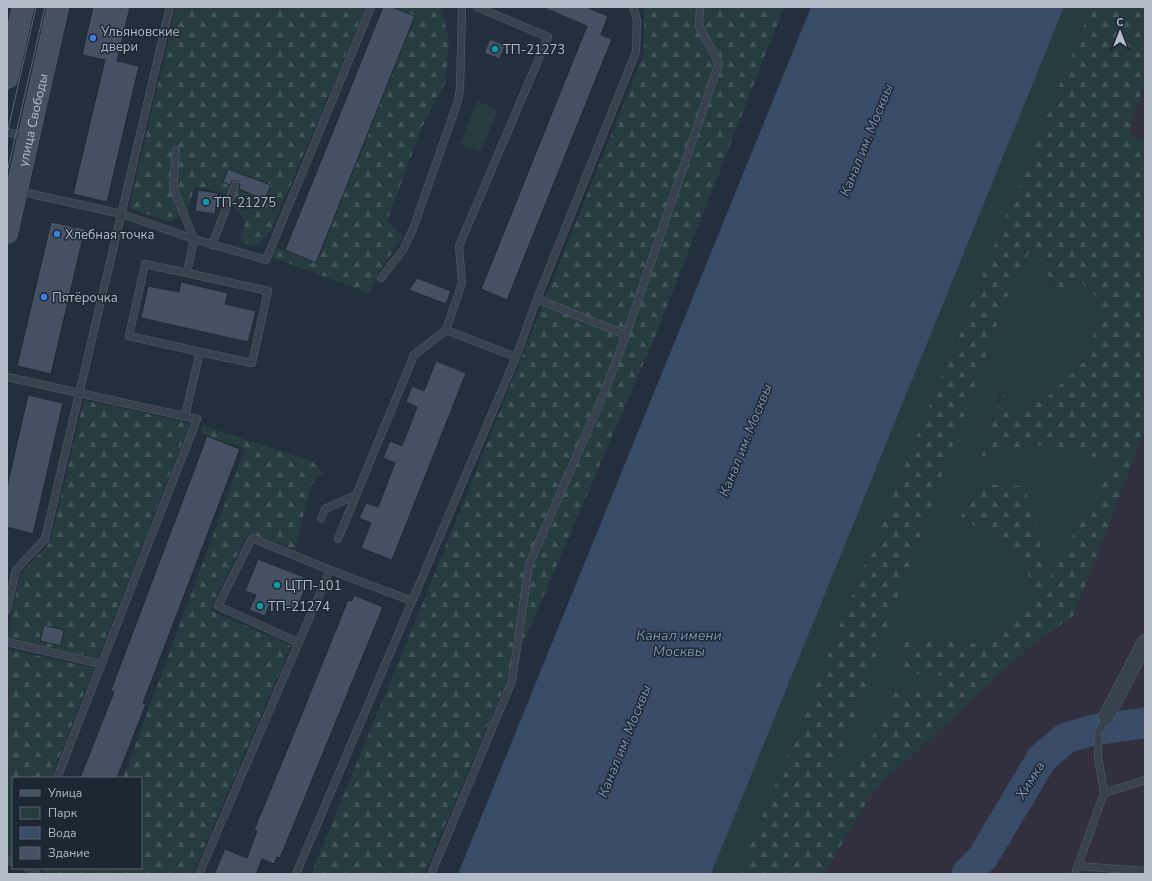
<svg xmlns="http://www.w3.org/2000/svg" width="1152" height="881" viewBox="0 0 1152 881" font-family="'Nunito Sans',sans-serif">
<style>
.medical{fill:#32303f}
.green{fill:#263c3f}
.forest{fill:url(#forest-firs);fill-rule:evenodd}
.water{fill:#394c67}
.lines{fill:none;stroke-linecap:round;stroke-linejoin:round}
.river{stroke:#394c67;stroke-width:31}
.building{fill:#455162;stroke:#1f2835}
.lane-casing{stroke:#565f6c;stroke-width:8}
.street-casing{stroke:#565f6c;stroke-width:16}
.secondary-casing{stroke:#565f6c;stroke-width:22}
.lane{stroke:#38414e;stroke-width:7}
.street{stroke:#38414e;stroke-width:15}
.secondary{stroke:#465061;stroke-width:21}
.tram{stroke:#5a6575;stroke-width:1}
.shop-dot{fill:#3f7fe0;stroke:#1d2633;stroke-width:1.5}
.culture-dot{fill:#0f9aa8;stroke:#1d2633;stroke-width:1.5}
.labels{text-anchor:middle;stroke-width:3;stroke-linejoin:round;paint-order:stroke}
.poi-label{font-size:13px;fill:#b4bcc9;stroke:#1d2633;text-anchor:start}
.street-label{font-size:13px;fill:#b4bcc9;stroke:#1d2633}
.water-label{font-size:14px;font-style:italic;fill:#7c92b1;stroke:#1d2633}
</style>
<defs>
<pattern id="forest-firs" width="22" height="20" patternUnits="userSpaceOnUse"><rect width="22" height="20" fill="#263c3f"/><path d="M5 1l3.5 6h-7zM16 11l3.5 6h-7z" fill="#435659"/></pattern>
</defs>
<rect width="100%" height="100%" fill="#242f3e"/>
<path class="medical" d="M 1145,80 L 1145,142 L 1128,136 Z
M 1145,430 L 1145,874 L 824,874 L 873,792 L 1028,648 L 1074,615 Z"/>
<path class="green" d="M 1064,7 L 1091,7 L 739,874 L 711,874 Z
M 477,101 L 498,110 L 481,152 L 460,144 Z
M 1032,248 L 1057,293 L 1082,283 L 1099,299 L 1091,355 L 1046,398 L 1021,412 L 1000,393 L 981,457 L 1032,444 L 1100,458 L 1116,464 L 1090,505 L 1045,587 L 1039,532 L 961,516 L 1000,544 L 1023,558 L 1034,593 L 983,648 L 954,637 L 950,676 L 938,691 L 895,692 L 860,761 L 834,770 L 1015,276 Z"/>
<path class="forest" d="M 176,7 L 366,7 L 271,231 L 258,245 L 251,245 L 240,241 L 246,221 L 222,193 L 194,187 L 188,212 L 170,222 L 129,208 Z
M 392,7 L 441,7 L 449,40 L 446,81 L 422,127 L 387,221 L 403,236 L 376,277 L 369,293 L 271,257 L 275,248 L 285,250 L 317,262 L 415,17 Z
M 644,7 L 784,7 L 656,334 L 424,874 L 311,874 L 424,600 L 644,53 Z
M 1091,7 L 1145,7 L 1145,80 L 1129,135 L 1145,142 L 1145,430 L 1074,615 L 1028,648 L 873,792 L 824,874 L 739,874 ZM 1032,248 L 1058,293 L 1082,283 L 1099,299 L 1091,355 L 1046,398 L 1021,412 L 1001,393 L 981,457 L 1032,444 L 1100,458 L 1115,464 L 1090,505 L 1045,586 L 1039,532 L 1024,486 L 982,484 L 961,516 L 1000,544 L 1023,558 L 1034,593 L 983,647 L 954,637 L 903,641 L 901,673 L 950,676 L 938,691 L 895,692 L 860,761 L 835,770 L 1015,276 Z
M 84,400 L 190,423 L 98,658 L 7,638 L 20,575 L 50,542 Z
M 203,426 L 312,461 L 323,473 L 311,485 L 295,549 L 248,533 L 210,610 L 291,646 L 194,871 L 190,874 L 49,874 L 40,868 L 141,868 L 141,778 L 123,778 L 245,449 L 200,433 Z
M 7,649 L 94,668 L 51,778 L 13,778 L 13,856 L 7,855 Z"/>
<path class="water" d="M 811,7 L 1064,7 L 711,874 L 458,874 Z"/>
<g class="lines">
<path class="river" d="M 967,874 L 983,857 L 1042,758 L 1066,738 L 1093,730 L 1145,723"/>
</g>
<path class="building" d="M 93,7 L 130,7 L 117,61 L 139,66 L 107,202 L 73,194 L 105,60 L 82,55 Z
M 383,7 L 392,7 L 415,16 L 316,263 L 285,250 Z
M 542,7 L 586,7 L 608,16 L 601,35 L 612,39 L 507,300 L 481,289 L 587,26 Z
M 490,39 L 505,45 L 500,59 L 484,53 Z
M 228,169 L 271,185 L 265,200 L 239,189 L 240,184 L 237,181 L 232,181 L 230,185 L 223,182 Z
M 198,190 L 218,193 L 215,214 L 195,211 Z
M 51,222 L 85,229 L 51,374 L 17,366 Z
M 417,278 L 451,291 L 446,304 L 409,290 Z
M 181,282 L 228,293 L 225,304 L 256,311 L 248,342 L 141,318 L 148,286 L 179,292 Z
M 436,361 L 466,373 L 392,560 L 361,548 L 371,523 L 359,518 L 366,503 L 378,507 L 395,463 L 383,458 L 390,441 L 402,446 L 417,407 L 406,402 L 412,386 L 424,391 Z
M 28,395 L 63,403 L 33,534 L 7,527 L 7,487 Z
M 207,436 L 240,449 L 143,703 L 146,704 L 117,778 L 80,778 L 114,692 L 111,690 Z
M 258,559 L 309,579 L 296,611 L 271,601 L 265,616 L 249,610 L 256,595 L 245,591 Z
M 354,595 L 383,607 L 280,858 L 277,857 L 274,864 L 262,859 L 256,874 L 214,874 L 225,849 L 247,858 L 257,831 L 254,830 L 301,716 L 348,600 L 352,601 Z
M 44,625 L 64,630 L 61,646 L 40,641 Z"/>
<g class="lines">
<g class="lane-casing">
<path id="lane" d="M 7,132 L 26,136
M 176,150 L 173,188 L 194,239 L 187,273 L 145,264 L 129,336 L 200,352 L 185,416
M 18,191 L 122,214 L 194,239 L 266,260 L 371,7
M 212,245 L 235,185
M 187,273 L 268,291 L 252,363 L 200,352
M 381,278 L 403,250 L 413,229 L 458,101 L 460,89 L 462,7
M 537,299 L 626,335
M 446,330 L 516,357
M 7,377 L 197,419 L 57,778
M 321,518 L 325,509 L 356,495
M 338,539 L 414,355 L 446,330 L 462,283 L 459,246 L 548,37 L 477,7
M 7,609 L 16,570 L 45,539 L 170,7
M 7,642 L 101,664
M 299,643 L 218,606 L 252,538 L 330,570
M 1104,793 L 1098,757 L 1098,734 L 1106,717
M 7,860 L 13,862
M 1079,866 L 1143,871 L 1145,869
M 28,868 L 37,874
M 199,874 L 330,570 L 412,601
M 296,874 L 516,357 L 537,299 L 636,52 L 637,20 L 633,7
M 431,874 L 512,681 L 529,565 L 604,393 L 626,335 L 719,63 L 699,26 L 700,7
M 1075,874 L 1104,793 L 1145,780"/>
</g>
<g class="street-casing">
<path id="street" d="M 1106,717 L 1145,642"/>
</g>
<g class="secondary-casing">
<g id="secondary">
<path d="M 7,78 L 23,7"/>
<path id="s1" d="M 7,233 L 58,7"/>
</g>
</g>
<use href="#lane" class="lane"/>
<use href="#street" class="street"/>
<use href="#secondary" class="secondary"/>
<path class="tram" d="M 7,134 L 36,7
M 7,173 L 45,7"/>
</g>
<g class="shop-dot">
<circle cx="93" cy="38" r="4"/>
<circle cx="57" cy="234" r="4"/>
<circle cx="44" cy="297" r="4"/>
</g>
<g class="culture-dot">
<circle cx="495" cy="49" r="4"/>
<circle cx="206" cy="202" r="4"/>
<circle cx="277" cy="585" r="4"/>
<circle cx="260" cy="606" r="4"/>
</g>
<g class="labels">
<g class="poi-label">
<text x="101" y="36">Ульяновские<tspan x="101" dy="15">двери</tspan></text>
<text x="503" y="54">ТП-21273</text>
<text x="214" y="207">ТП-21275</text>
<text x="65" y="239">Хлебная точка</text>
<text x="52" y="302">Пятёрочка</text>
<text x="285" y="590">ЦТП-101</text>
<text x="268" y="611">ТП-21274</text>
</g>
<g class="street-label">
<text dy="5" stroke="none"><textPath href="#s1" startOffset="116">улица Свободы</textPath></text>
</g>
<g class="water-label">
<text transform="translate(866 140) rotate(-68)" y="5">Канал им. Москвы</text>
<text transform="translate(745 440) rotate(-68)" y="5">Канал им. Москвы</text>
<text x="679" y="640">Канал имени<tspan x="679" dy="16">Москвы</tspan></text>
<text transform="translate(624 741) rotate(-68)" y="5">Канал им. Москвы</text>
<text transform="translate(1030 780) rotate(-58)" y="5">Химка</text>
</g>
</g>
<rect width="1152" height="881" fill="none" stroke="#b4bcc9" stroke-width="16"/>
<rect x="12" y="777" width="130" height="92" fill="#1d2633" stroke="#59626f"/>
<rect x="20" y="790" width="20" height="6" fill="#465061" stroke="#59626f"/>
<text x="48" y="797" font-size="12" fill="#b4bcc9">Улица</text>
<rect x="20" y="807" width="20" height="12" fill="#263c3f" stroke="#59626f"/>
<text x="48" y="817" font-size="12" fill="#b4bcc9">Парк</text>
<rect x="20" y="827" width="20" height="12" fill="#394c67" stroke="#59626f"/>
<text x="48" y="837" font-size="12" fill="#b4bcc9">Вода</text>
<rect x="20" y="847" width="20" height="12" fill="#455162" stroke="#59626f"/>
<text x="48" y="857" font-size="12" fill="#b4bcc9">Здание</text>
<g transform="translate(1120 32)" stroke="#1d2633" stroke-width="3" paint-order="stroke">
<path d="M0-3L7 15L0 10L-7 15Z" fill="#b4bcc9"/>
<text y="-6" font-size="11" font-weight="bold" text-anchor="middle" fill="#b4bcc9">С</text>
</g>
</svg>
